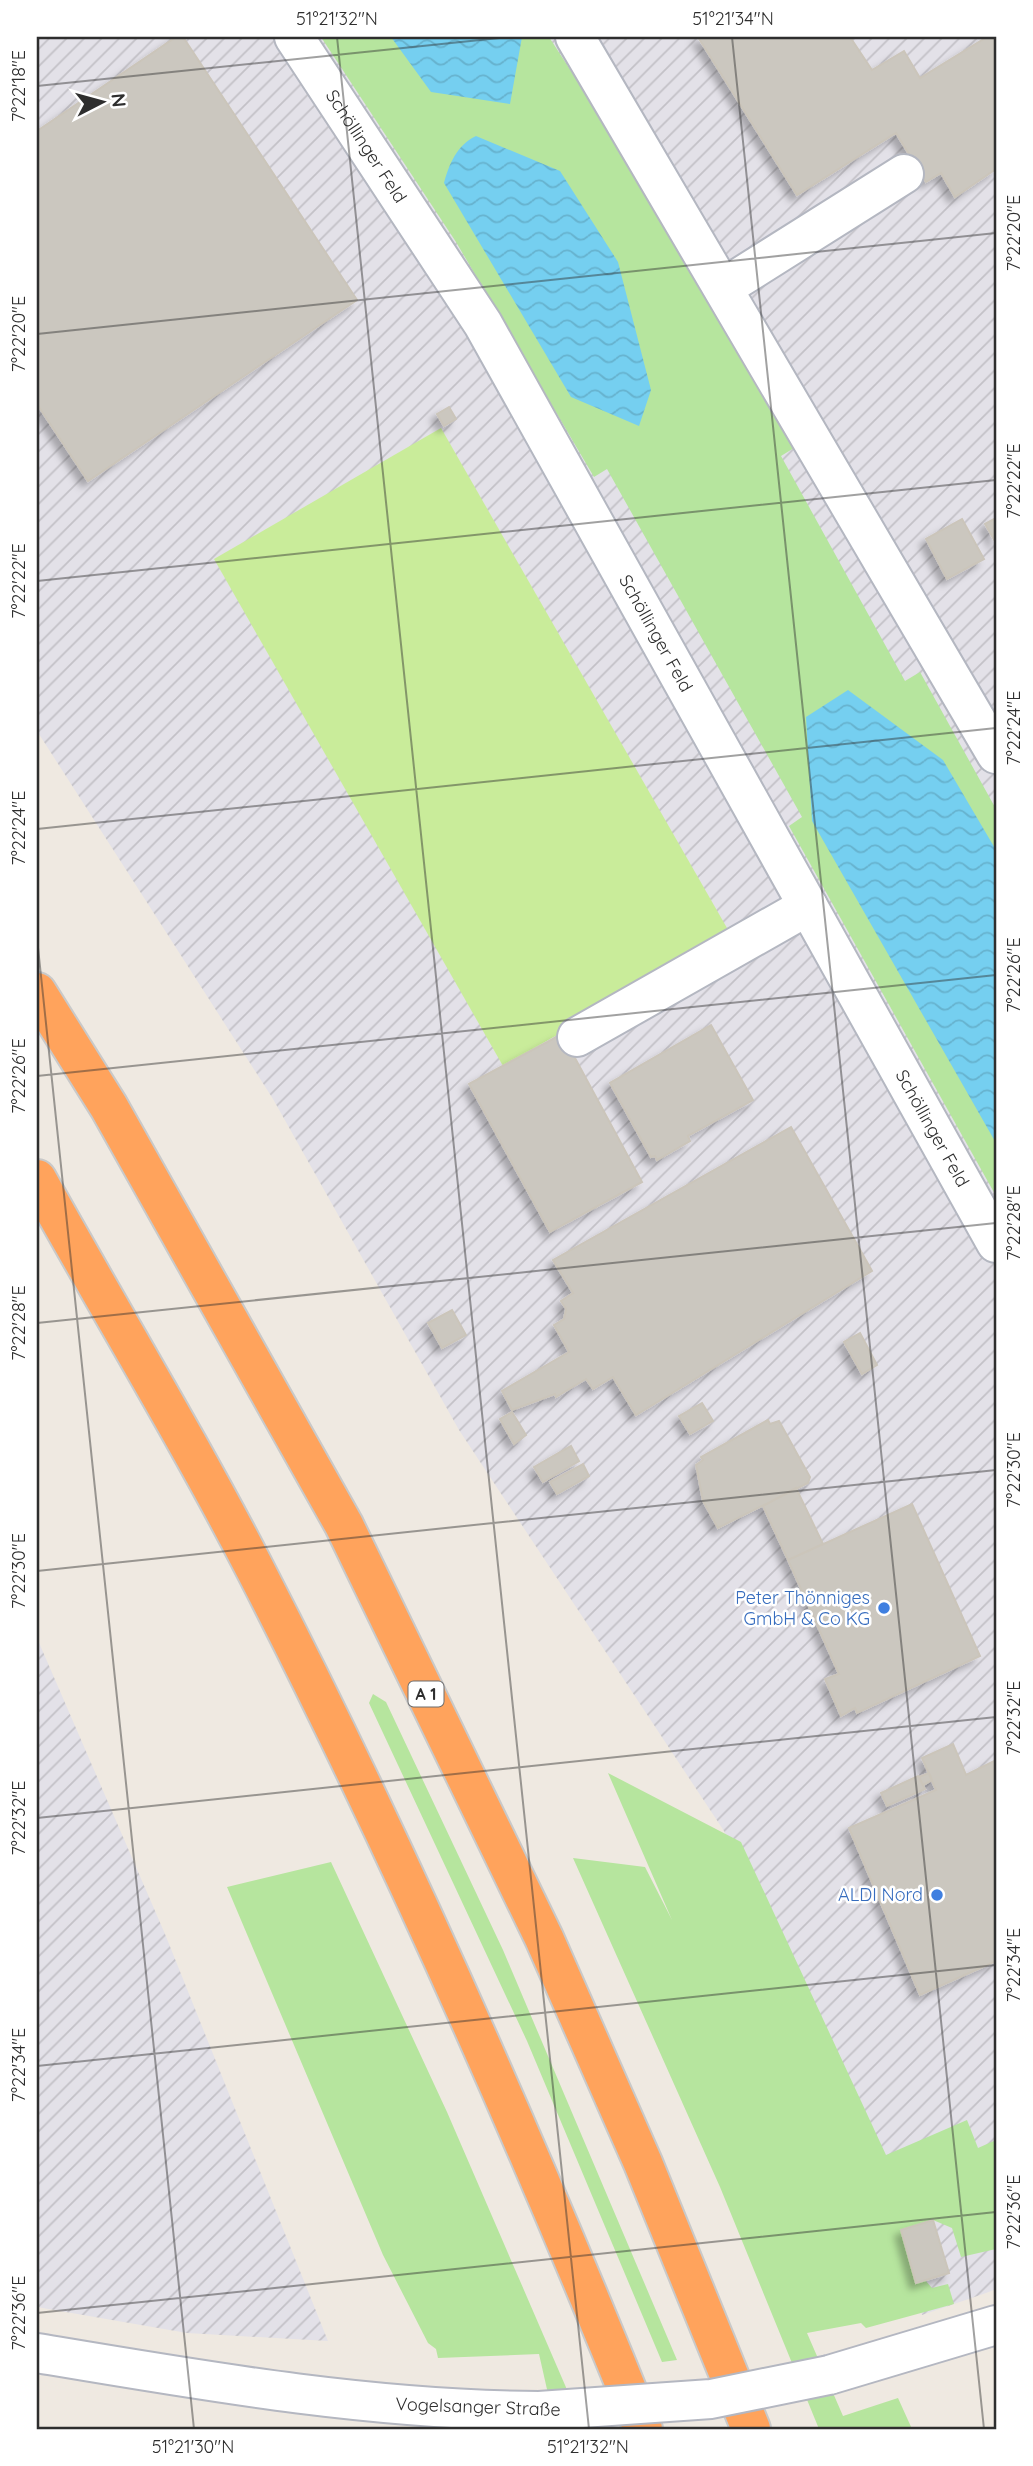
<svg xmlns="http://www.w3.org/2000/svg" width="1033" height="2466" viewBox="0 0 1033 2466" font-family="Quicksand,sans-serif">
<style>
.industrial{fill:url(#industrial-furrows)}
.grass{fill:#b6e59e}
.pitch{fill:#c9ec9a}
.water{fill:url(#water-waves)}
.building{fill:#cbc7bf;stroke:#cbc5ba;stroke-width:2;filter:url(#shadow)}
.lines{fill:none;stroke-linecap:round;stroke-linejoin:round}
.minor-casing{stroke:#b4b7c1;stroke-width:42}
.highway-casing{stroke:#c9c9c9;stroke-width:42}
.minor{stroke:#fff;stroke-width:38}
.highway{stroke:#ffa35c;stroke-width:38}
.minor-bridge-casing{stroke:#b4b7c1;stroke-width:42;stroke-linecap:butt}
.minor-bridge{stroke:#fff;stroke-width:38}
.ticks{fill:none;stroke:#2e2e2e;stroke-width:2;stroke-opacity:0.45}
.shop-dot{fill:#3f7fe0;stroke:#fff;stroke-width:2.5}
.labels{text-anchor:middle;stroke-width:5;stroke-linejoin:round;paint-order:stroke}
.shield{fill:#fff;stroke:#6d6d6d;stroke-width:2}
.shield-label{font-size:16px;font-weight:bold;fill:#2e2e2e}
.street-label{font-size:18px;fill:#2e2e2e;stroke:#fff}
.shop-label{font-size:18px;fill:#366cbe;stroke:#fff;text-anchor:end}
.neatline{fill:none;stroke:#2e2e2e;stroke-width:2.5}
.ticks-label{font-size:18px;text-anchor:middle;fill:#2e2e2e}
</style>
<defs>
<pattern id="industrial-furrows" width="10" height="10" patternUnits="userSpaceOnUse" patternTransform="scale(1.75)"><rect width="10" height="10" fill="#e3e1e8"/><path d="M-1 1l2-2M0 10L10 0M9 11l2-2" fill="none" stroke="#c3c1c7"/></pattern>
<pattern id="water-waves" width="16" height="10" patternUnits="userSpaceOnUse" patternTransform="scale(1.75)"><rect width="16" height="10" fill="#75cff0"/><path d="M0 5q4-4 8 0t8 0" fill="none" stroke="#66b2ce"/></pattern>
<filter id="shadow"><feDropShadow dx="-6" dy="6" stdDeviation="3.5" flood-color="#0004"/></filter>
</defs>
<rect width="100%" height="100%" fill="#efe9e1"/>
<path class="industrial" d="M 37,37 L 996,37 L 996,2289 L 986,2293 L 922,2315 L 879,2155 L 724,1831 L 459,1430 L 273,1099 L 37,731 Z
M 37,1638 L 165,1934 L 328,2341 L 187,2333 L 37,2307 Z"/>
<path class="grass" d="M 321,37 L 549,37 L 612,134 L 794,448 L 781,456 L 905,681 L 920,672 L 996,809 L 996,1196 L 789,826 L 802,817 L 607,469 L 594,477 L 456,242 Z
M 373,1694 L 386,1702 L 503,1950 L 677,2360 L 662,2362 L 527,2041 L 369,1703 Z
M 608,1773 L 741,1842 L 886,2155 L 967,2120 L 978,2148 L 996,2140 L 996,2249 L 961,2257 L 952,2228 L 933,2220 L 901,2230 L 916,2282 L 925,2280 L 932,2288 L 948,2284 L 954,2304 L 866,2328 L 861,2323 L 807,2333 L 843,2416 L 898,2398 L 912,2429 L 819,2429 L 720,2187 L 573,1858 L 645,1867 L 672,1920 Z
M 331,1862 L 447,2112 L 584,2429 L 556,2429 L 539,2354 L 438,2358 L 436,2349 L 428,2343 L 383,2255 L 227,1887 Z"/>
<path class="pitch" d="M 441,428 L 731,935 L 503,1066 L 214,559 Z"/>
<path class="water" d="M 391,37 L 522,37 L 510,104 L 431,92 Z
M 476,136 L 560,171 L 618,262 L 651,390 L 639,426 L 571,397 L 444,183 C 449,164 457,145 476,136 Z
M 848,690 L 943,760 L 996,850 L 996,1143 L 812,821 L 806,717 Z"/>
<path class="building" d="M 176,37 L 183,37 L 357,300 L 88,481 L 37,404 L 37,131 Z
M 698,37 L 850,37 L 872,70 L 904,51 L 920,78 L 987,37 L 996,37 L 996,169 L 955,197 L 941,173 L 926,182 L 896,133 L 797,195 Z
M 449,407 L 456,419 L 444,426 L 437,414 Z
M 996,518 L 996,543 L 985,524 Z
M 962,519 L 984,559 L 947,579 L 926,539 Z
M 711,1025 L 753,1100 L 688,1136 L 690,1141 L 657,1160 L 655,1156 L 651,1157 L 610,1083 Z
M 562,1034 L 642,1182 L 550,1232 L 469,1084 Z
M 791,1127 L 872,1271 L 636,1415 L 613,1377 L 593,1389 L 586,1379 L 556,1397 L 555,1394 L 512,1410 L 502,1391 L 569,1352 L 554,1325 L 564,1319 L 566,1309 L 561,1301 L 573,1293 L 553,1260 Z
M 452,1310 L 466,1335 L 442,1348 L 428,1323 Z
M 860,1333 L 877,1365 L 862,1374 L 844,1342 Z
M 702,1403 L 713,1421 L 690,1434 L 679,1416 Z
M 512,1412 L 526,1435 L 514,1444 L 500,1419 Z
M 768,1420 L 770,1424 L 779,1421 L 810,1477 L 808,1483 L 718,1528 L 703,1501 L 696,1465 L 703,1460 L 701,1457 Z
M 571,1446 L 579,1461 L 543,1482 L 534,1467 Z
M 583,1464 L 589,1476 L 557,1494 L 550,1482 Z
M 796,1488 L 823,1544 L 788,1560 L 763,1506 Z
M 912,1504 L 980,1656 L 857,1713 L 855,1708 L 841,1716 L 825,1679 L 839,1674 L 788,1560 Z
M 953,1744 L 966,1775 L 996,1760 L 996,1961 L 920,1995 L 849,1828 L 936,1790 L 922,1758 Z
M 929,1773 L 932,1780 L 923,1785 L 919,1777 Z
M 918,1776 L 925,1789 L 887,1806 L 881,1793 Z
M 933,2220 L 949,2273 L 916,2283 L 901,2230 Z"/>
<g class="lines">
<g class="minor-casing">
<g id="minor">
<path id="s1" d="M 294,37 L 483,324 L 996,1243"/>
<path d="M 575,37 L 996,754"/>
<path d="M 723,288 L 904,174"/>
<path d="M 577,1037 L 808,906"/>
<path d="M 37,2353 C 204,2381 370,2410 539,2411"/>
<path d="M 829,2375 L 996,2325"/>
</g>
</g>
<g class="highway-casing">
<path id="highway" d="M 37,992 L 109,1107 L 344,1525 L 544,1938 L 643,2163 L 751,2429
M 37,1179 C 109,1309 187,1437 255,1569 C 399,1849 525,2137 643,2429"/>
</g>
<use href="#minor" class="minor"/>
<use href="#highway" class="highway"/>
<g class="minor-bridge-casing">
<path id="minor-bridge" d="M 539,2411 L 711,2399 L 829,2375"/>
</g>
<use href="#minor-bridge" class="minor-bridge"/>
</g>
<path class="ticks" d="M 337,37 L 589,2429M 732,37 L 984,2429M 37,86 L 509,37M 37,334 L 996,233M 37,581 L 996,480M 37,829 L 996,728M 37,938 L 194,2429M 37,1076 L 996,975M 37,1323 L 996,1223M 37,1571 L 996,1470M 37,1818 L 996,1717M 37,2066 L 996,1965M 37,2313 L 996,2212"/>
<g class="shop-dot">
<circle cx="884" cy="1608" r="7"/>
<circle cx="937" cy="1895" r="7"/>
</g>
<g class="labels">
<rect class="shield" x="408.5" y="1681.5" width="35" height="25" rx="5"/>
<g class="shield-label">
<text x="426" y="1700">A 1</text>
</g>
<g class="street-label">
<text dy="6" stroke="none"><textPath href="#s1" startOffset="131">Schöllinger Feld</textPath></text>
<text dy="6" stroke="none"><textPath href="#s1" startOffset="698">Schöllinger Feld</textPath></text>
<text dy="6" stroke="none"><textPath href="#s1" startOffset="1265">Schöllinger Feld</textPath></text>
<text transform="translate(478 2407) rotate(2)" y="6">Vogelsanger Straße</text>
</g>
<g class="shop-label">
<text x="870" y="1604">Peter Thönniges<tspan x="870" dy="21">GmbH &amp; Co KG</tspan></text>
<text x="923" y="1901">ALDI Nord</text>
</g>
</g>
<rect width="1033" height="2466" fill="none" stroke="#ffffff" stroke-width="77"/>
<g transform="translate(102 102) rotate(84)" stroke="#ffffff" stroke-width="5" paint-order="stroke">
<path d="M0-5L12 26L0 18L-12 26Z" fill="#2e2e2e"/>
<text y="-10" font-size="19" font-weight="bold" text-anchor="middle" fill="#2e2e2e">N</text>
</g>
<rect x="38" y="38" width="957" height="2390" class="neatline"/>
<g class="ticks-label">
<text x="337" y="25">51°21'32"N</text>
<text x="733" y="25">51°21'34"N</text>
<text transform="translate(19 86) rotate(-90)" y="6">7°22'18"E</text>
<text transform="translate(1014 233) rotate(-90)" y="6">7°22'20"E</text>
<text transform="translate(19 334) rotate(-90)" y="6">7°22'20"E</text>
<text transform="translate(1014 481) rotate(-90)" y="6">7°22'22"E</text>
<text transform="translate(19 581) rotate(-90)" y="6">7°22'22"E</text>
<text transform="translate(1014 728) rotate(-90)" y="6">7°22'24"E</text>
<text transform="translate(19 828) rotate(-90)" y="6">7°22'24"E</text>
<text transform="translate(1014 975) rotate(-90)" y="6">7°22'26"E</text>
<text transform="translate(19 1076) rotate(-90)" y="6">7°22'26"E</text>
<text transform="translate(1014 1223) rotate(-90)" y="6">7°22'28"E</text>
<text transform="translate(19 1323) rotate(-90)" y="6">7°22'28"E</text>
<text transform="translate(1014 1470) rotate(-90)" y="6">7°22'30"E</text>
<text transform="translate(19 1571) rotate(-90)" y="6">7°22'30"E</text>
<text transform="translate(1014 1718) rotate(-90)" y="6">7°22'32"E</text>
<text transform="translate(19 1818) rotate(-90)" y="6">7°22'32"E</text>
<text transform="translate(1014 1965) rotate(-90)" y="6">7°22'34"E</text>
<text transform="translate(19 2065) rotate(-90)" y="6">7°22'34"E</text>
<text transform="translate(1014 2212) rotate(-90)" y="6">7°22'36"E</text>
<text transform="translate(19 2313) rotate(-90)" y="6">7°22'36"E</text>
<text x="193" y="2453">51°21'30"N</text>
<text x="588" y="2453">51°21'32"N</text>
</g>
</svg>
